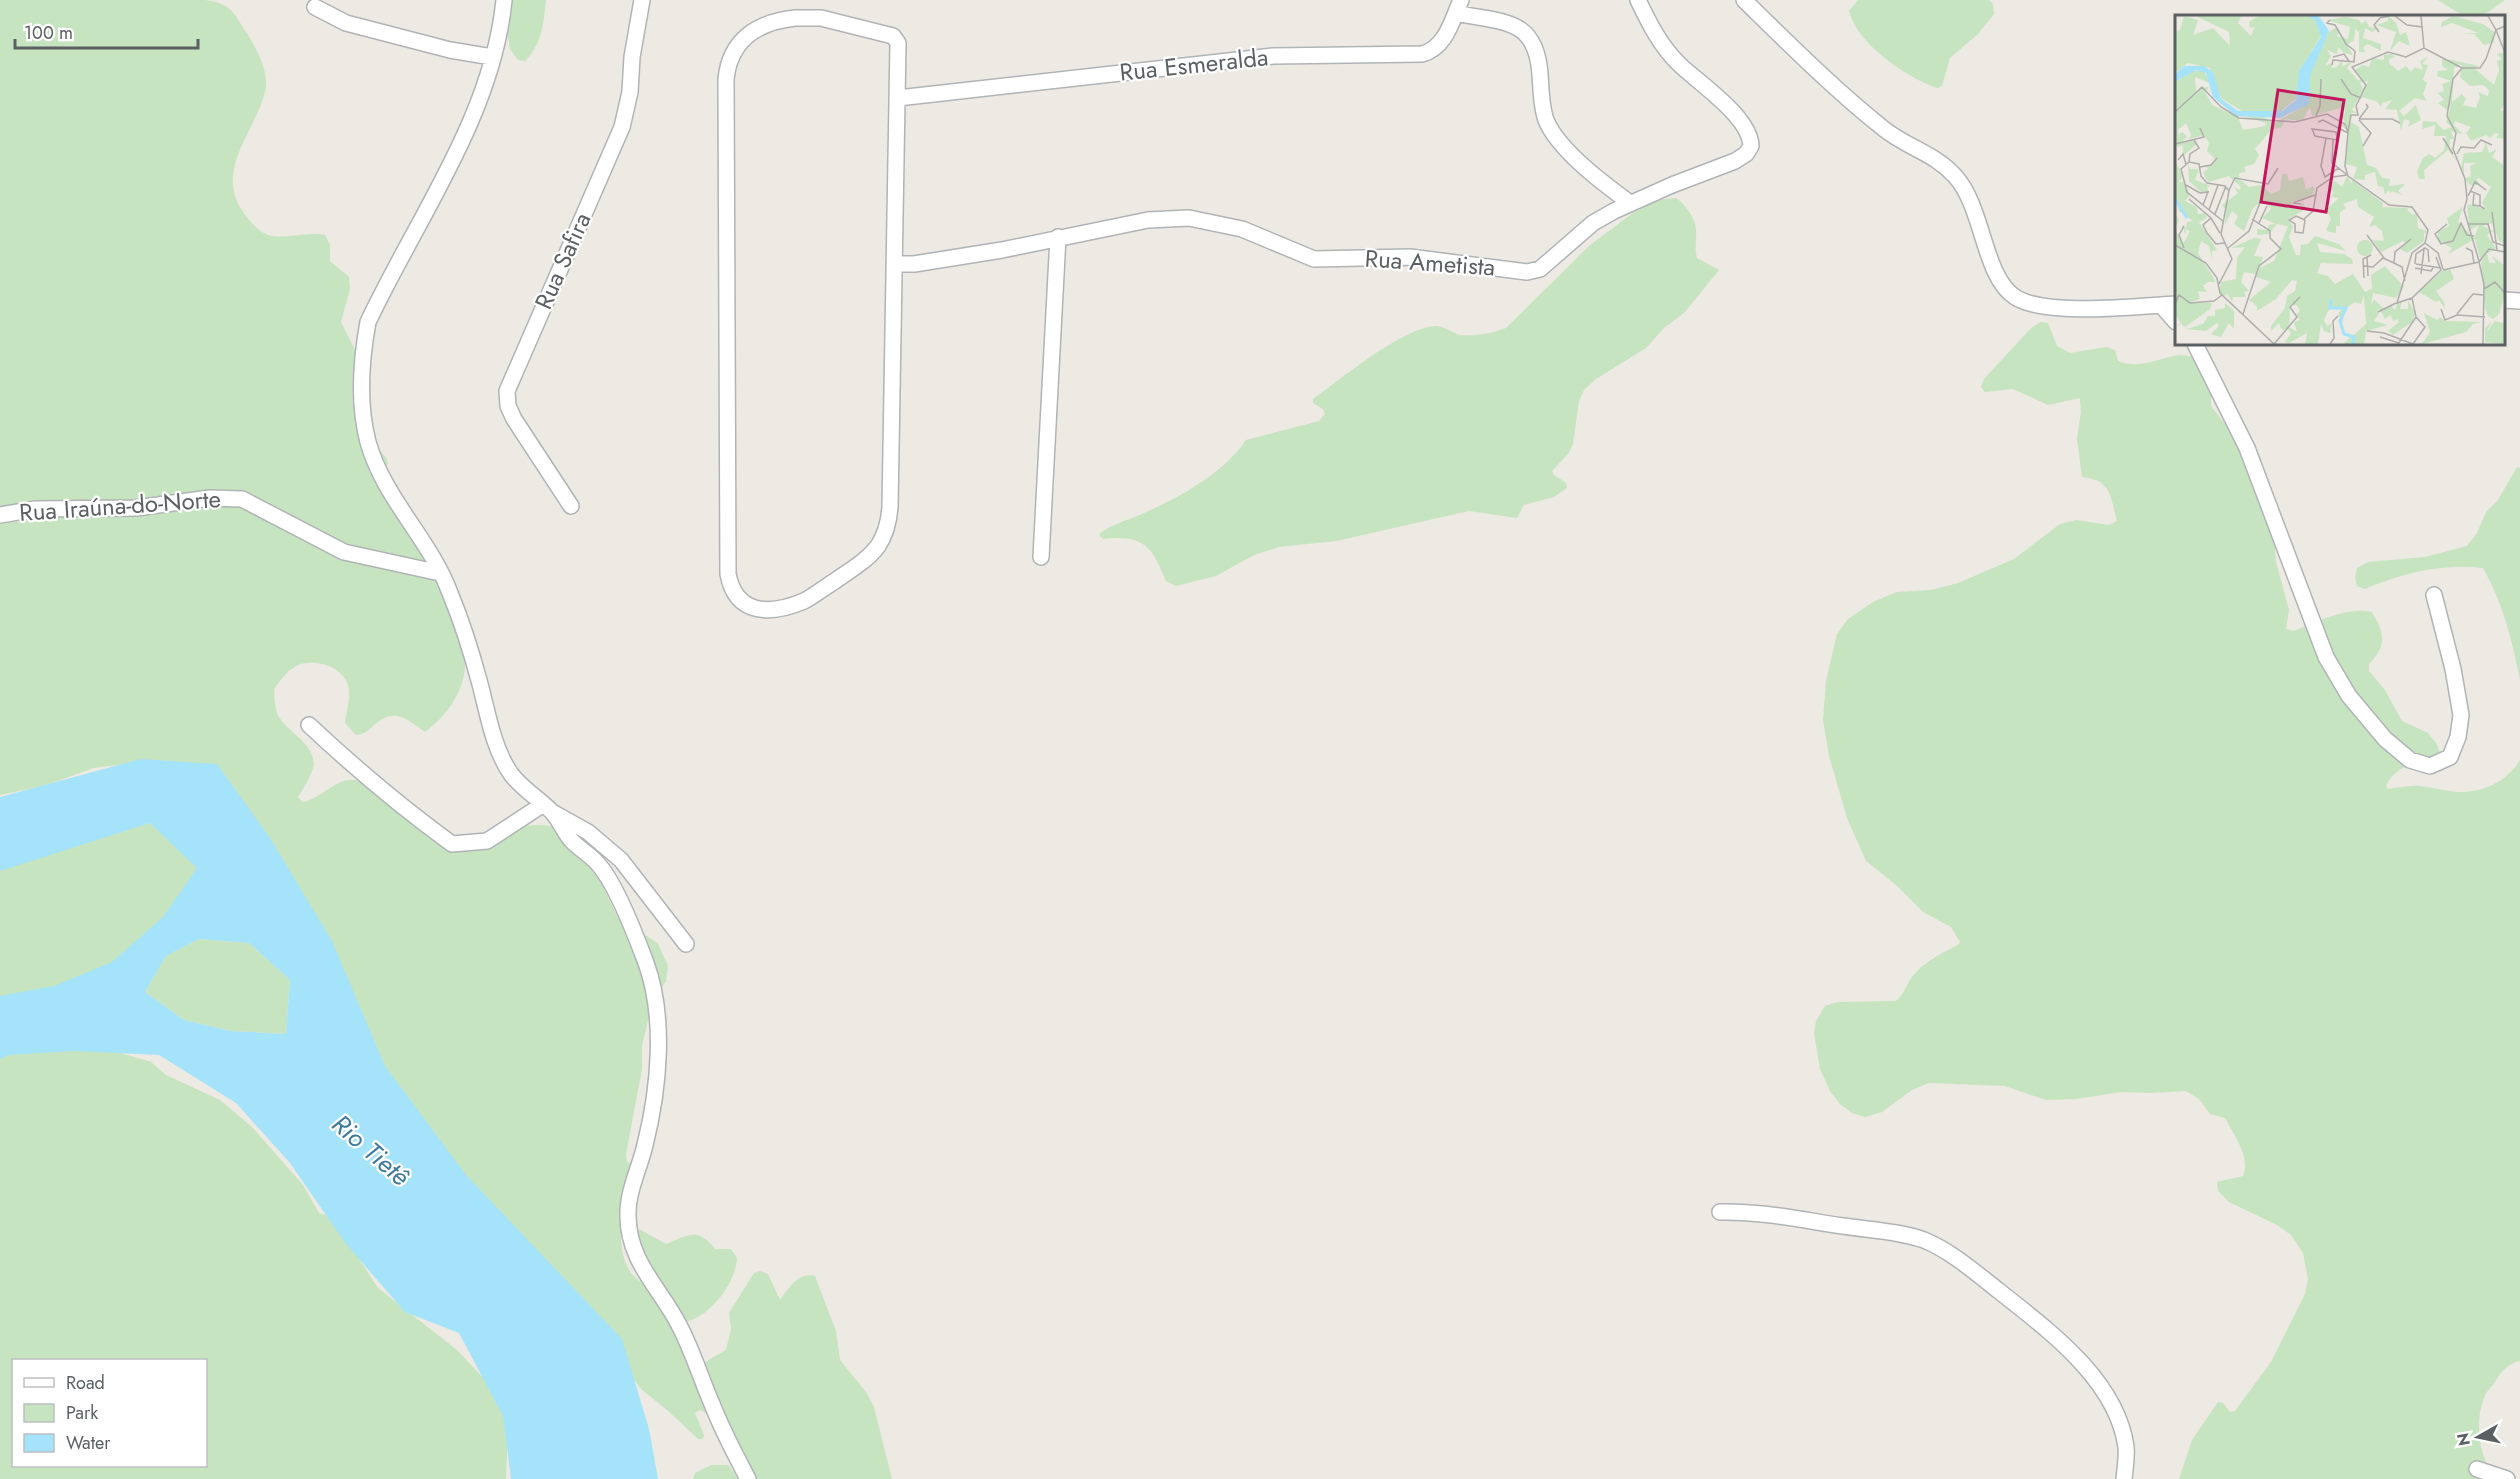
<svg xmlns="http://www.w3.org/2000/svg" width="2520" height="1479" viewBox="0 0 2520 1479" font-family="Jost,sans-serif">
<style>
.green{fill:#c6e4c0;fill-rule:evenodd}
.water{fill:#a5e3fb;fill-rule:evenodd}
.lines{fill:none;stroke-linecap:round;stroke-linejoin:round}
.minor-casing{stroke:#b0b4b7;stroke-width:18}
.minor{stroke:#fff;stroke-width:15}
.labels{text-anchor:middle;stroke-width:4.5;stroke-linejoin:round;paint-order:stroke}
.street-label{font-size:24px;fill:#5b6063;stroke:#fff}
.water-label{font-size:26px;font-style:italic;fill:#3d7a9b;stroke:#fff}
.inset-river{fill:none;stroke:#a5e3fb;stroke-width:3}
.inset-road{fill:none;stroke:#afaeac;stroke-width:1.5}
.view{fill:#c2185b;fill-opacity:0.15;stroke:#c2185b;stroke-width:3}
.inset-edge{fill:none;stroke:#5b6063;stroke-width:3}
</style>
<rect width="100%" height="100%" fill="#ede9e3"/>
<path class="green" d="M 0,0 L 205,0 C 231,4 232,10 246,32 C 256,47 270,73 265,92 C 255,132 214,170 243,212 C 249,220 256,229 266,234 C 278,241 308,231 325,235 L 330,245 L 330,261 L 349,277 L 350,289 L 341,322 L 356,352 L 369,437 L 387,459 L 388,464 L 382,471 L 382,475 L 398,485 L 400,507 L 422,537 L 465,655 C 468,685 450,714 425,732 C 405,718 394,707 373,726 C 367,732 364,734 356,735 L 345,723 C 346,713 350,700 349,690 C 347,669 320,659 301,664 C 288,668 282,679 274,689 C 275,700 274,711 281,720 C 291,734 318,747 313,768 C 310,778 303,789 298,797 L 303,802 C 325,798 338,772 363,782 L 441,836 L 476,839 L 520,826 L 543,825 L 573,829 L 593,844 L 595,850 L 592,859 L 593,866 L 616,914 L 629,930 L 647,936 L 658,944 L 668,966 L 666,981 L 652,1004 L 642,1046 L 642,1069 L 626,1154 L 627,1162 L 632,1164 C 625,1197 607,1260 641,1282 L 647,1282 L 638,1239 L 639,1229 L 666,1244 C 689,1235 698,1227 715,1249 L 731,1249 L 737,1258 C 736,1280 717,1306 698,1317 C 693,1320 686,1321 680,1323 L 700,1365 L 726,1350 L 731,1329 L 729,1313 L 754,1273 L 760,1271 L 768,1274 L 780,1300 C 789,1288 798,1272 815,1276 L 836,1331 L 840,1360 L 866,1392 L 874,1407 L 892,1479 L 754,1479 L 754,1475 L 706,1413 L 700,1410 L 695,1413 L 704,1435 L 703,1439 L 698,1439 L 666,1409 L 642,1390 L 589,1324 L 360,1076 L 133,763 L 94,768 L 43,786 L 0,795 Z
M 501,0 L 546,0 C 543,25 543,42 525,61 L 518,60 L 510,49 Z
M 1858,0 L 1989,0 L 1993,4 L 1994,14 L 1978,34 L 1950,58 L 1942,86 L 1937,88 C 1906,77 1857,44 1849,11 Z
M 2438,0 L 2505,0 C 2474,24 2470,21 2438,0 Z
M 1676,198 C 1685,204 1695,218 1696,229 C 1697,239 1694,248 1697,258 L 1719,270 L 1684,313 L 1664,328 L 1646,348 L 1596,379 L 1584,390 L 1579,401 L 1573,444 L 1568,454 L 1552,471 L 1554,475 L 1566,483 L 1567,488 L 1554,497 L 1524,505 L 1517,518 L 1469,511 L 1336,541 L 1279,547 L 1254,555 L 1216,576 L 1176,586 L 1166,581 C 1152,546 1143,534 1103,539 L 1099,535 C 1106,526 1131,519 1144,513 C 1179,498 1225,472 1246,440 L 1319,421 L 1325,414 L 1323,409 L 1313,403 L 1313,399 C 1341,379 1402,328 1435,326 C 1444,326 1452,333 1460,335 C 1475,337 1492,333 1506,328 L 1590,245 L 1633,213 L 1657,200 Z
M 2041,322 L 2048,323 L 2057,346 L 2070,353 L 2106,347 L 2115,350 L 2118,361 C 2139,370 2158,358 2179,355 C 2190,354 2206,362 2216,366 L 2211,392 L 2211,406 L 2235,437 L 2243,460 L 2273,512 L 2279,538 L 2275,550 L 2276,562 L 2289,610 L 2286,629 L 2294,631 C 2314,622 2350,606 2372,612 C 2385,634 2387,645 2369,664 L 2369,671 L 2385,690 L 2402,721 L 2428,733 L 2437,744 L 2441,756 C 2420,761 2396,764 2386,786 L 2388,789 C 2398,788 2410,785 2420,786 C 2432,787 2445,791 2457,792 C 2482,793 2507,782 2520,760 L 2520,1361 C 2508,1363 2501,1372 2495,1382 C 2491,1387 2486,1392 2484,1398 C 2474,1422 2479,1460 2497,1479 L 2179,1479 L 2192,1440 L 2218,1402 L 2223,1403 L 2230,1412 L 2235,1411 L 2271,1362 L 2305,1294 L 2308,1279 L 2303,1253 L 2291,1235 L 2277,1225 L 2229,1202 L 2218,1191 L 2217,1182 L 2243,1176 C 2251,1156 2234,1136 2225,1118 L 2210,1114 L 2199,1099 L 2186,1091 L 2150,1093 L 2122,1092 L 2076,1099 L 2046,1100 L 2005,1086 L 1929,1083 L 1912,1090 L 1882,1112 L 1865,1117 L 1852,1113 L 1840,1104 L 1830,1091 L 1820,1069 L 1814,1033 L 1816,1021 L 1825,1006 L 1838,1002 L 1896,1001 C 1904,994 1906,985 1912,977 C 1923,962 1942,953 1958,945 L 1960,942 L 1951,927 L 1923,912 L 1896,885 L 1866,861 L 1847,818 L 1829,756 L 1823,720 L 1826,681 L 1837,634 L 1848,619 L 1873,602 L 1897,592 L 1931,590 L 1958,583 L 2014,559 L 2060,524 L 2076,520 L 2109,525 L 2117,521 C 2110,496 2112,480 2082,477 L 2077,438 L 2081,412 L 2080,398 L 2048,405 L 2013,389 L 1985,392 L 1981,387 L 1984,379 L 2031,328 Z
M 2517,467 L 2520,468 L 2520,680 C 2512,640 2503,603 2483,568 C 2443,563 2402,573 2365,589 L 2357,586 L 2355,577 L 2357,568 L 2368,562 L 2425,557 L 2467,546 L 2477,533 L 2486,512 L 2498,500 Z
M 150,823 L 159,831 L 168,833 L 198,868 L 185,898 L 103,974 L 0,1001 L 0,863 Z
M 199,939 L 249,943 L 290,980 L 286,1034 L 231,1031 L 184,1020 L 145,992 L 166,956 Z
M 107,1049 L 151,1062 L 166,1075 L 220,1100 L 252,1127 L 303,1185 L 319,1213 L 332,1217 L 378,1288 L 457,1350 L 489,1384 L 508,1426 L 506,1479 L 0,1479 L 0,1053 ZM 14,1360 L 206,1360 L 206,1466 L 14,1466 Z
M 711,1465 L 728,1465 L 739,1479 L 693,1479 L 695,1473 Z"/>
<path class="water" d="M 141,759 L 217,764 L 270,838 L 332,941 L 385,1066 L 466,1175 L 622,1339 L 649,1429 L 658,1479 L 511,1479 L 503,1416 L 459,1333 L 405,1312 L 346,1244 L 290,1163 L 236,1103 L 159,1055 L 74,1051 L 9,1055 L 0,1059 L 0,996 L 54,986 L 112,962 L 163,917 L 197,868 L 150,823 L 0,871 L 0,797 ZM 199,939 L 249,943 L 290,980 L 286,1034 L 231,1031 L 184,1020 L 145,992 L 166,956 Z"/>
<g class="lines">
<g class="minor-casing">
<path id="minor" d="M 504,0 C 493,115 416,220 368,322 C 361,360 358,404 368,442 C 384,499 430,539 450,593 C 462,622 472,654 480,684 C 488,714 493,748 511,774 C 523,790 540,799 553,813 C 560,821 564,832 571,840 C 579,849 591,855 599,865 C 617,886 636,936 646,963 C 666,1018 659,1089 645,1145 C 640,1167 628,1190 628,1213 C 627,1262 661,1288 680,1327 C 693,1352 701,1379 712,1404 C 722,1430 735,1454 748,1479
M 1744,0 C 1789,44 1835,90 1884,129 C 1908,148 1934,153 1955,176 C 1984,208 1983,276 2015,297 C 2046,317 2138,306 2176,304
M 315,7 L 346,23 L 450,50 L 492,57
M 1456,13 C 1502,23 1536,17 1540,74 C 1541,89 1541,106 1546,120 C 1558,150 1604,184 1630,203
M 795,18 L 821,18 L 893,36 L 898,43 L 890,507 C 889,521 886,534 878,546 C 867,561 850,570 835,581 C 825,587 814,596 804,601 C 771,615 736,616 728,574 L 726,79 C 730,39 758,22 795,18 Z
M 898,98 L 1273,56 L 1422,54 C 1446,48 1452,20 1461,0
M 894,264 L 914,264 L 1002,250 L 1148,220 L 1189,218 L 1242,229 L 1314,259 L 1410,257 L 1527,272 L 1540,269 L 1593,223 L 1614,211 L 1672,185 L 1735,161 L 1746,154 L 1751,146 C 1750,116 1698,83 1678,63 C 1660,45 1649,23 1638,0
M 2504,300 L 2520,301
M 2161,305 L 2176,322
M 2195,344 L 2247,448 L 2326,657 L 2349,696 L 2385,739 L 2410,760 L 2430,766 L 2450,757 L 2458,737 L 2461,715 L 2453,669 L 2434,595
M 571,506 L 514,419 L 508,406 L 507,391 L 622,127 L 630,92 L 632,57 L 642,0
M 0,515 L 35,509 L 136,508 L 210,498 L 242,499 L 344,552 L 440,573
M 1041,557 L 1058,237
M 309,725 C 355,768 401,807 452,844 L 487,841 L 542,805
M 554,813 L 588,832 L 621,860 L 686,944
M 1720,1212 C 1761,1211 1802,1220 1843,1226 C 1869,1230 1899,1231 1924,1240 C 1951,1251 1976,1273 1999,1291 C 2048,1330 2117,1380 2126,1447 C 2127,1457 2125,1469 2124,1479
M 2477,1469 L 2507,1479"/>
</g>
<use href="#minor" class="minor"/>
</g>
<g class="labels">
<g class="street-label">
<text transform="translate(1194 65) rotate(-6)" y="8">Rua Esmeralda</text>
<text transform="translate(563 261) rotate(-66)" y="8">Rua Safira</text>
<text transform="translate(1430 263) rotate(4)" y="8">Rua Ametista</text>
<text transform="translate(120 506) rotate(-4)" y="8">Rua Iraúna-do-Norte</text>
</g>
<g class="water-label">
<text transform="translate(371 1150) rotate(41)" y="9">Rio Tietê</text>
</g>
</g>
<g transform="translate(2175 15)">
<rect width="330" height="330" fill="#ede9e3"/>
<path d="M 9,1 L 23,5 L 18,20 L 38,13 L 55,31 L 54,17 L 21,1 L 66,1 L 63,8 L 76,21 L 80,12 L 75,13 L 74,7 L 83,1 L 139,1 L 146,21 L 125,55 L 121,84 L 103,98 L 67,96 L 46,83 L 35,53 L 13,48 L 0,58 L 0,16 L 5,15 ZM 213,1 L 221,8 L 225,20 L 231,17 L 235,31 L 224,26 L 215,36 L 221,17 L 201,10 L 213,6 ZM 278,1 L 308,9 L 319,17 L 319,27 L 309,30 L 299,19 L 287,18 L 304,18 L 277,8 L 266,12 L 267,7 ZM 170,2 L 184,5 L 187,9 L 191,5 L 194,12 L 204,13 L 197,17 L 190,13 L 188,23 L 206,29 L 206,36 L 193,29 L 188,32 L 190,37 L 184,37 L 184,17 L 180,14 L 179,25 L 172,30 L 178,40 L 169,38 L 163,32 L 162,39 L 152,35 L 156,41 L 150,51 L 157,48 L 157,53 L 162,52 L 168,43 L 167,52 L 173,48 L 176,48 L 172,53 L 184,66 L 186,62 L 179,56 L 187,50 L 194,52 L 197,43 L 209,45 L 209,40 L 216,39 L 220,42 L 214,44 L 214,48 L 223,56 L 231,51 L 236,57 L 240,52 L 248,55 L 245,46 L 253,42 L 247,49 L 253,50 L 248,65 L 252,68 L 248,79 L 252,86 L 240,83 L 224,96 L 229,101 L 241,90 L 246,105 L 233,112 L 235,106 L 229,104 L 226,115 L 222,95 L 210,94 L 217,85 L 207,88 L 206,92 L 201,86 L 186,82 L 193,66 L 185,68 L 188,74 L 177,95 L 182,98 L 176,98 L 176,107 L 184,112 L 192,150 L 201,153 L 207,163 L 215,164 L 214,171 L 230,169 L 223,176 L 227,180 L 217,176 L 215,179 L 214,175 L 210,179 L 208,172 L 203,171 L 200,157 L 190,160 L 190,165 L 178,164 L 182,152 L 171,149 L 173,116 L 163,108 L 170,107 L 166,100 L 170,98 L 169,92 L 137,101 L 135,92 L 127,106 L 110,104 L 107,112 L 96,115 L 80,134 L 84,140 L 79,149 L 69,152 L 71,157 L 64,158 L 64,164 L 74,172 L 86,170 L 96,179 L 105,175 L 107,159 L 112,159 L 114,166 L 128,162 L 131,175 L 138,171 L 140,174 L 137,181 L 117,187 L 119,193 L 126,192 L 127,186 L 131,194 L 113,204 L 118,212 L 114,222 L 121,240 L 125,240 L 126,230 L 133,229 L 140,221 L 164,229 L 171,236 L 142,228 L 145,237 L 169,239 L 177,244 L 178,249 L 146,248 L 142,258 L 153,261 L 160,269 L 178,259 L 190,277 L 197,274 L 196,260 L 210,251 L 229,272 L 221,283 L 198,278 L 196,291 L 199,284 L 208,293 L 216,291 L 220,295 L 223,287 L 227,286 L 225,294 L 233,294 L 233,285 L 240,298 L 237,307 L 218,320 L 213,316 L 224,307 L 222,304 L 218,306 L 216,300 L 210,304 L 203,292 L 204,299 L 199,306 L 213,310 L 191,316 L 189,329 L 168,329 L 191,309 L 189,280 L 186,289 L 180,287 L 171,293 L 167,308 L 163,299 L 167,294 L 159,292 L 153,296 L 149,305 L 152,311 L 157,308 L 155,318 L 149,316 L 146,309 L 143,329 L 130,329 L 132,318 L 114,328 L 110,327 L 116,318 L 113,314 L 107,315 L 104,308 L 96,316 L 96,311 L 110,293 L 112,281 L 120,276 L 122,266 L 117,265 L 101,284 L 82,296 L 82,291 L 74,285 L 96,267 L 81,262 L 83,254 L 99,246 L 113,211 L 102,209 L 94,219 L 82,220 L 82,214 L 92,215 L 94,210 L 101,209 L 87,203 L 96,194 L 88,185 L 78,193 L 69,216 L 59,209 L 63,201 L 57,196 L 50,210 L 51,195 L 47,190 L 63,178 L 59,172 L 65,175 L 66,172 L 54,161 L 33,167 L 28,158 L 33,153 L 28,150 L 36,150 L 40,144 L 32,136 L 34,128 L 29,120 L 14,124 L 16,120 L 11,108 L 3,115 L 3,119 L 8,117 L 12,122 L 6,127 L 18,125 L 22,129 L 8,141 L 8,130 L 3,132 L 0,128 L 0,67 L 20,55 L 29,56 L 35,68 L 20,62 L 21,76 L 3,94 L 25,73 L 34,72 L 30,77 L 37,90 L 63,102 L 68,115 L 90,111 L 91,108 L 69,101 L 86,101 L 100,108 L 134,88 L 134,74 L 129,69 L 129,88 L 124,69 L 129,63 L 133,67 L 141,38 L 154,17 L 161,13 L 165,15 L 162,21 L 173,24 L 175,12 L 152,5 ZM 115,290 L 122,290 L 125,296 L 121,300 L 125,305 L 119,307 L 122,317 L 114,312 ZM 330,37 L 330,89 L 325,95 L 330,97 L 330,124 L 321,123 L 324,119 L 320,118 L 315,123 L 311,120 L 296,126 L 291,118 L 296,112 L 280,106 L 279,110 L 288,119 L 276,116 L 279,124 L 275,124 L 274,134 L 283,148 L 273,135 L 249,155 L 250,164 L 244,164 L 242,156 L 248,143 L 254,139 L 260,143 L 269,135 L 271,121 L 259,121 L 260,110 L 247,114 L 248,106 L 261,107 L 268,115 L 277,112 L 271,107 L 276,91 L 273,96 L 263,88 L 269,85 L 263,78 L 269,76 L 267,69 L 276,66 L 262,61 L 263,56 L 273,55 L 267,51 L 267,43 L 304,51 L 299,53 L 319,70 L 324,55 L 322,46 L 327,44 L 322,39 ZM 282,49 L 287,50 L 285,62 L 295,71 L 308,70 L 314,75 L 313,81 L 303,77 L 305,82 L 301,93 L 288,90 L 291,84 L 287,79 L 277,87 L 279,52 L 285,52 ZM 311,128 L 314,138 L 322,134 L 317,142 L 330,151 L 330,229 L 324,226 L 317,208 L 308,211 L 318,216 L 312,220 L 321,233 L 305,244 L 300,224 L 273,239 L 277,233 L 263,226 L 263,217 L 274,211 L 272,203 L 288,192 L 283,207 L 299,223 L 304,210 L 295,215 L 292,192 L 294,189 L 312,195 L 307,188 L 316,172 L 304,163 L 301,164 L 306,170 L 295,170 L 289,164 L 296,161 L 295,151 L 302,148 L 289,148 L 289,158 L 286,153 L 289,138 L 307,137 ZM 1,148 L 8,160 L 4,167 L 9,167 L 15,180 L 10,186 L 22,192 L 23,199 L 30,198 L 32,203 L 24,207 L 42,235 L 37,236 L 37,244 L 34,231 L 26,226 L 23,238 L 41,267 L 33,267 L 28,271 L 32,277 L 23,276 L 25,284 L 16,287 L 37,288 L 35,294 L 10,312 L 5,308 L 0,315 L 6,308 L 0,299 L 0,198 L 4,205 L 0,214 L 8,229 L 15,216 L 10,214 L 11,217 L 10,219 L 7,210 L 11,213 L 12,207 L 18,206 L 4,196 L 0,180 ZM 13,148 L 15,154 L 24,154 L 20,165 L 36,171 L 32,172 L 34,178 L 26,177 L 14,166 ZM 172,161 L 177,169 L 177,165 L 208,188 L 207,192 L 234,193 L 232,195 L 238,200 L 242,198 L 243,213 L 252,216 L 249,219 L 249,226 L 232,238 L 225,234 L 230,228 L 228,226 L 206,237 L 198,225 L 209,226 L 207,216 L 200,210 L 194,212 L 199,202 L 183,192 L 182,184 L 168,189 L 171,193 L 165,197 L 165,211 L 161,211 L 161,218 L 154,217 L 151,215 L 156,204 L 151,195 L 164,183 L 156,182 L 159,177 L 152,171 L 160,166 L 167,172 ZM 79,223 L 86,224 L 79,241 L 88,242 L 86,249 L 81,259 L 69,257 L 66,267 L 74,276 L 69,277 L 71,282 L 58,282 L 57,287 L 52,278 L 51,281 L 44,278 L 46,267 L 61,264 L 62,243 L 70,232 L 56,233 ZM182 233a8 8 0 1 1 16 0a8 8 0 1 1-16 0ZM 312,237 L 314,248 L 321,248 L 317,241 L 330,251 L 330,278 L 324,299 L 318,304 L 313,301 L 310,292 L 306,248 ZM 275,254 L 279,264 L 261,276 L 269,287 L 270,294 L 264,285 L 261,287 L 244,277 L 267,256 ZM 50,288 L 59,296 L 59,314 L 54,308 L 46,322 L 36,319 L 44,311 L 42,308 L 31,316 L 11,314 L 28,309 L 33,301 L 40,301 L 40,295 L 50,293 ZM 249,298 L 262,305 L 265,302 L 270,306 L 306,307 L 298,309 L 291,317 L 247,329 L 255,317 ZM 317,306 L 311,318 L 320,306 L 329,308 L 330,329 L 310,327 L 310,313 Z" fill="#c6e4c0" fill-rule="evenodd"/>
<path d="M 133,1 L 144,1 L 154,16 L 135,61 L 134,89 L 105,103 L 61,101 L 38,82 L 31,58 L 21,55 L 0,67 L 0,59 L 9,51 L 29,51 L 38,57 L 46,84 L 63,96 L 107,96 L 121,85 L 124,56 L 146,22 L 140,5 Z" fill="#a5e3fb"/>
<path class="inset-river" d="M 0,184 L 12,203M 156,284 L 155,293 L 171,293 L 165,306 L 169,319 L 179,322 L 178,329"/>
<path class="inset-road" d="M 220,1 L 232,10 L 248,12M 246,1 L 249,33M 155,5 L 152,8 L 160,10 L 171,29 L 180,36 L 179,46M 330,11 L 321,15 L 330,38M 204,17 L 199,10 L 205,3 L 214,1M 158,42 L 169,39 L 174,46M 157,50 L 158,45 L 180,47M 166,64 L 176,79 L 186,83M 0,97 L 27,72 L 46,92 L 64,103 L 120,107 L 152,99 L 170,109 L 173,117 L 170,151 L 173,161 L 214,190 L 237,192 L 253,215 L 250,228 L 237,238 L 222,288 L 237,283 L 266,255 L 261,242M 141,101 L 145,91 L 146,64M 184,104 L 217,104 L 225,108M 184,104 L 193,92 L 191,89M 184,105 L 196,118 L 188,131M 143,107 L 148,105 L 173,118M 137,114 L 161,117 L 162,122 L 161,125 L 140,121 ZM 173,117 L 176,100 L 183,100 L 181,91 L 191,70 L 177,52 L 213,37 L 231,42 L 249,33 L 287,53M 151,123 L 146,151 L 150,162 L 164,153M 268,123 L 278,139M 158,124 L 157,148 L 171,159M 19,125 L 24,133 L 15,139 L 14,147 L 24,149 L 26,161 L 32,168 L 50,171 L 54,176 L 46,219 L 57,244 L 44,269M 0,129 L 29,122 L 25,113M 282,139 L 286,132 L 299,133 L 306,125 L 317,130M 3,145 L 8,139 L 11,149M 14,147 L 6,154 L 12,177 L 49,207M 25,152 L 36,150 L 42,143M 11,170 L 25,178 L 33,177 L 28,190M 54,175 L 60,163 L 93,169 L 103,153M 295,176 L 305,180 L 305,191 L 310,194M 299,177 L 298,190 L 305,191M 293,181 L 300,167 L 311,175M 14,184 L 36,203 L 45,218M 126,189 L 118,188 L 140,180M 34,195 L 43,170M 317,197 L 322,235M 40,199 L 51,171M 121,201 L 130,205 L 128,218 L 120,217 L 120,209 L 114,205 ZM 36,203 L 28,210 L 32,218 L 41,229 L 50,228M 129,204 L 138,196 L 142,173 L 158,162 L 172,160M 84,208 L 92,191M 272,209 L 260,219 L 266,229 L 278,226 L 286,208 L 292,220 L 299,221M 293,209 L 313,209 L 318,227 L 330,231M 192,220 L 209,243M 250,228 L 263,238 L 268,254M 0,230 L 31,248 L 42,263 L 45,278 L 99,329M 9,233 L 4,220 L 9,211M 53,233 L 74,216 L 86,185M 291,233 L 297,236 L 299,248M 192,242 L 193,261M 304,246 L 289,195 L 292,184 L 290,164 L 278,134 L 281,118 L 272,101 L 278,64 L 287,53 L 305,53 L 311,44 L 321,15 L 313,1M 240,249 L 241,239 L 250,233 L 253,235 L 254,247M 241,249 L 266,253M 189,251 L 198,252 L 208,243 L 219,248M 240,253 L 256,256 L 258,253M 268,255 L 304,247M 246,259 L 249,234M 189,263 L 188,244 L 196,240M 230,266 L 227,252 L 219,248 L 220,237 L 236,224M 309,274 L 320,267 L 330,278M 0,289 L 4,280 L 15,288 L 39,286 L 47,280M 266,294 L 270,305 L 282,300 L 310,302M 203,297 L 221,288M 68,299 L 84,251 L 106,234 L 95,223 L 95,216 L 77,204M 282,299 L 298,279 L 308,280M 192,316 L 209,318 L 238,329 L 250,312 L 241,302M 205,322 L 224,328M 99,329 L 122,302 L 115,292 L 125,282M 155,329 L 159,323 L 158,306 L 163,301M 223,329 L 241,302 L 237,283M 308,329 L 309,269 L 304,247 L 314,234 L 330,237"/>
<path class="view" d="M 103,75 L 169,85 L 151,197 L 86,187 Z"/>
<rect width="330" height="330" class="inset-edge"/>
</g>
<rect x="12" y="1359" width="195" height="108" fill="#ffffff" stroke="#bdbfc1" stroke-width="1.5"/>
<rect x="24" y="1378" width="30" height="9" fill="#ffffff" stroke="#bdbfc1" stroke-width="1.5"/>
<text x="66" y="1389" font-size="18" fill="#5b6063">Road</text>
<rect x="24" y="1404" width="30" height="18" fill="#c6e4c0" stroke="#bdbfc1" stroke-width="1.5"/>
<text x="66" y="1419" font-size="18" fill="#5b6063">Park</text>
<rect x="24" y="1434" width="30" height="18" fill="#a5e3fb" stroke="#bdbfc1" stroke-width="1.5"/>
<text x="66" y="1449" font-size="18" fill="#5b6063">Water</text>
<g transform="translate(2478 1437) rotate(261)" stroke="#ffffff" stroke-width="4.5" paint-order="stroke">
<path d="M0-4.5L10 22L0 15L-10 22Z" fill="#5b6063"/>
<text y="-9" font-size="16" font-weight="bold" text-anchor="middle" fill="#5b6063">N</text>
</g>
<path d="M15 39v9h183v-9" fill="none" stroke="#5b6063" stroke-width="3"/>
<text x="24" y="39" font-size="18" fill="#5b6063" stroke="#ffffff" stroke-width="4.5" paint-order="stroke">100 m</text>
</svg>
